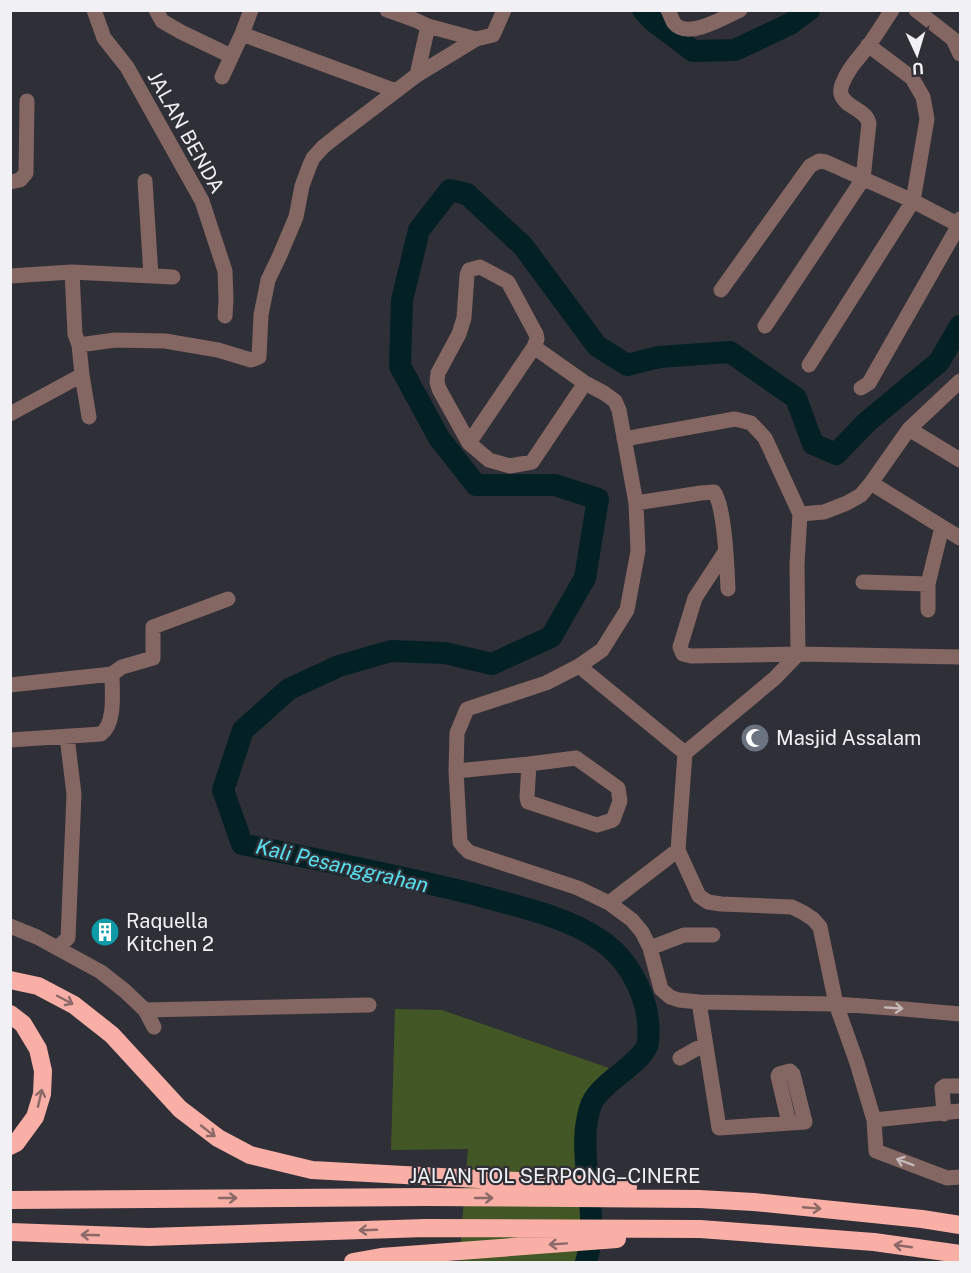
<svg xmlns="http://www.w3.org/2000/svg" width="971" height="1273" viewBox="0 0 971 1273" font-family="'Public Sans',sans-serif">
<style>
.grass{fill:#425725}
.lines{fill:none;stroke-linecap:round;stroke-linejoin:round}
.river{stroke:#032124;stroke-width:22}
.minor{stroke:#846662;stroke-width:15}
.highway{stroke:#f9afa5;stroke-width:18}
.oneway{stroke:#8a6968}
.oneway2{stroke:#c5b9ba}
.labels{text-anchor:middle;stroke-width:4.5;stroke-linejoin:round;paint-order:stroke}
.street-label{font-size:20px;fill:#f0f0f5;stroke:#2f2f37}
.poi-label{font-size:20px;fill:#f0f0f5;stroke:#2f2f37;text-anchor:start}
.water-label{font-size:21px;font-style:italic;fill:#56e0ee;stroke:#2f2f37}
</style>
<rect width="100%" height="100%" fill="#2f2f37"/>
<path class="grass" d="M 395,1009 L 442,1010 L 609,1068 L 588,1089 L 578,1148 L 583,1262 L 459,1262 L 468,1149 L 391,1150 Z"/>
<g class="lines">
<path class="river" d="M 643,10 L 652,20 L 693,51 L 735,50 L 790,24 L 809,10
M 586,1262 C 600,1219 581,1172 586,1127 C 587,1120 589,1107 593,1101 C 603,1081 646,1061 648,1042 C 652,1004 632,961 600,940 C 566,916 513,905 473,894 C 396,875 319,860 242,844 L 223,790 L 243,730 L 289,689 L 339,666 L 391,651 L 445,653 L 492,664 L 551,637 L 585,578 L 598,499 L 555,485 L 476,485 L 439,438 L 400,366 L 402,300 L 419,230 L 450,190 L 467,194 L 523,246 L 597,346 L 627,365 L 659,357 L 730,352 L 796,398 L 813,444 L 836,454 L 867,422 L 939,362 L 960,326"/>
<path class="minor" d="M 94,10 L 104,38 L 127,67 L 202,201 L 225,271 L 226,300 L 225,316
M 156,10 L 162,21 L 181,32 L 231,56
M 387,10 L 415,20 L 428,26 L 476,39 L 493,35 L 504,10
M 668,10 C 670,14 672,20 674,23 C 687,40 725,17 740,10
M 916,10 L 953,39 L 960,54
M 242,34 L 396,91
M 417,75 L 428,26
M 222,77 L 242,34 L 251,10
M 145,181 L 151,276
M 10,182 L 20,180 L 26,173 L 27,101
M 72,272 L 75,334 L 79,345 L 82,375 L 89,417
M 10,276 L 72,272 L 173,277
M 721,290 L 810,166 L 819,161 L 826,162 L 913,201 L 959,225
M 765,326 L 863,179 L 869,123 C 866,109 845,108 841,94 C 840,90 842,84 844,80 C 849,67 860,57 868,46 C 877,34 884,22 892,10
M 79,345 L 115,340 L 165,341 L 218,350 L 251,360 L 259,357 L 261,315 L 268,280 L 280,255 L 296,217 L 302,186 L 309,167 L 313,158 L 323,147 L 338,135 L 417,75 L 476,39
M 534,347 L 585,383 L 604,393 L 615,401 L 619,410 L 636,503 L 638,551 L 627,610 L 602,650 L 579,666 L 546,683 L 467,709 L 457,733 L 456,771 L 460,842 L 464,847 L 469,852 L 578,888 L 609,903 L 632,920 L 642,932 L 650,948 L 661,989 L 670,997 L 679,1000 L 699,1002 L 836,1004 L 904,1009 L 960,1014
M 809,365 L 913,201 L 927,119 L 923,97 L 912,78 L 868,45
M 861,388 L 869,383 L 959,225 L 960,219
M 10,414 L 82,375
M 909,429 L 960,460
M 624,439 L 735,419 L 751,423 L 765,438 L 800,514 L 797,564 L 798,654 L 775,678 L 685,753 L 678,850 L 699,896 L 708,902 L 721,904 L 792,907 L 804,913 L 813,919 L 820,927 L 836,1004 L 857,1063 L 874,1120 L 876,1151 L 947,1178 L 960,1177
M 469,443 L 534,347 L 537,339 L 536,334 L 508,282 L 480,267 L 469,270 L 467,275 L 464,318 L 459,334 L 438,373 L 437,382 L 439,389 L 469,443 L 489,460 L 510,466 L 532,462 L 585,383
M 871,483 L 960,538
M 636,503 L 701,493 L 714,492 C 725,507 727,568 728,589
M 800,514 L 824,512 L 847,503 L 861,495 L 871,483 L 909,429 L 960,381
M 725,552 L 695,598 L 680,647 L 683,654 L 691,656 L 798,654 L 960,657
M 863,582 L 928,584
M 928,610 L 928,584 L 942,527
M 579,666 L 685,753
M 10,685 L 112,674
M 10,740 L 101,734 C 116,723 112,692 112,674 L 122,667 L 153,658 L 153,627 L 228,599
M 576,758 L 618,788 L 620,801 L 613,820 L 597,825 L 528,802 L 527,797 L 529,764 Z
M 456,771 L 529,764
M 609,903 L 678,850
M 10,926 L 37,937 L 101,972 L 125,991 L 145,1010
M 57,948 L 68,938 L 74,794 L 67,737
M 650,948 L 684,935 L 713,935
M 699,1002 L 719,1128 L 805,1122 L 793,1074 L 790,1071 L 779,1074 L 778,1076 L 789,1123
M 154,1027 L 145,1010 L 369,1005
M 680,1058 L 696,1049 L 706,1045
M 944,1114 L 942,1088 L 945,1086 L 960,1086
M 874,1120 L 960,1111"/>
<path class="highway" d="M 10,980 L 38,986 L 74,1005 L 112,1035 L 180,1109 L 218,1138 L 250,1155 L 312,1170 L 628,1187
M 10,1014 L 23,1024 L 38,1049 L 43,1071 L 42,1094 L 35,1117 L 16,1143 L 10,1146
M 10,1200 L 426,1197 L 699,1199 L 754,1202 L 922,1219 L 960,1225
M 10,1232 L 149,1237 L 426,1228 L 700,1229 L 874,1242 L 960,1254
M 353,1262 L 381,1257 L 617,1239"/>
</g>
<defs><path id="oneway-shaft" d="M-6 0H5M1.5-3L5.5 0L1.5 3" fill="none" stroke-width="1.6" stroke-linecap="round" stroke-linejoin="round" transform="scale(1.5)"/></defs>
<g class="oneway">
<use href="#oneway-shaft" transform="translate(65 1000) rotate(28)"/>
<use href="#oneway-shaft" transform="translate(40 1098) rotate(-77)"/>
<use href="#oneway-shaft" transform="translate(208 1131) rotate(38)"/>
<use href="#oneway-shaft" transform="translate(228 1198)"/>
<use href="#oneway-shaft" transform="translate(484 1198)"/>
<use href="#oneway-shaft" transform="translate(812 1208) rotate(5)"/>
<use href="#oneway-shaft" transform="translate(368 1230) rotate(178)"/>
<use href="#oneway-shaft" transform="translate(90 1235) rotate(-178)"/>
<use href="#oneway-shaft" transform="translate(558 1244) rotate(176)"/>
<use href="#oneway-shaft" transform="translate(903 1246) rotate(-172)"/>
</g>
<g class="oneway2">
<use href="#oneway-shaft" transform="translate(894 1008) rotate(4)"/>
<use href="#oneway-shaft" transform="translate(905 1162) rotate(-159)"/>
</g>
<defs>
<g id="mosque-disc" transform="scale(1.5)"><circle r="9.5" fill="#6b7280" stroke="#2f2f37"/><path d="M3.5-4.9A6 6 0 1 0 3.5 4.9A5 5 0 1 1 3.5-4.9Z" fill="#fff"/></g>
<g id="building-disc" transform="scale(1.5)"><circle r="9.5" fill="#0f9aa8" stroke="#2f2f37"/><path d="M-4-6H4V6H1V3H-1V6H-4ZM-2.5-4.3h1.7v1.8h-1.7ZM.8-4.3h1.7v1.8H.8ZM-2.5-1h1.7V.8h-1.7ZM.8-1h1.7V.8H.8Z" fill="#fff"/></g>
</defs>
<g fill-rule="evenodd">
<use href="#mosque-disc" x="755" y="738"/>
<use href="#building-disc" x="105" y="932"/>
</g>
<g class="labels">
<g class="street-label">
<text transform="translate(186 132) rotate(61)" y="7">JALAN BENDA</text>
<text x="555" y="1183">JALAN TOL SERPONG–CINERE</text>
</g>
<g class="poi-label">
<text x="776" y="745">Masjid Assalam</text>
<text x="126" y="928">Raquella<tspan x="126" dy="23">Kitchen 2</tspan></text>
</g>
<g class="water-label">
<text transform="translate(342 866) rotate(13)" y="7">Kali Pesanggrahan</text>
</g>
</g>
<rect width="971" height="1273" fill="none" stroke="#f0f0f5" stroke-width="24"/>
<g transform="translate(917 54) rotate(176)" stroke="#2f2f37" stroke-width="4.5" paint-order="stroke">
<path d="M0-4.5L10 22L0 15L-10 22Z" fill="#f0f0f5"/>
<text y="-9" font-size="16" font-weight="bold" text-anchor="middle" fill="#f0f0f5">U</text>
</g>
</svg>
